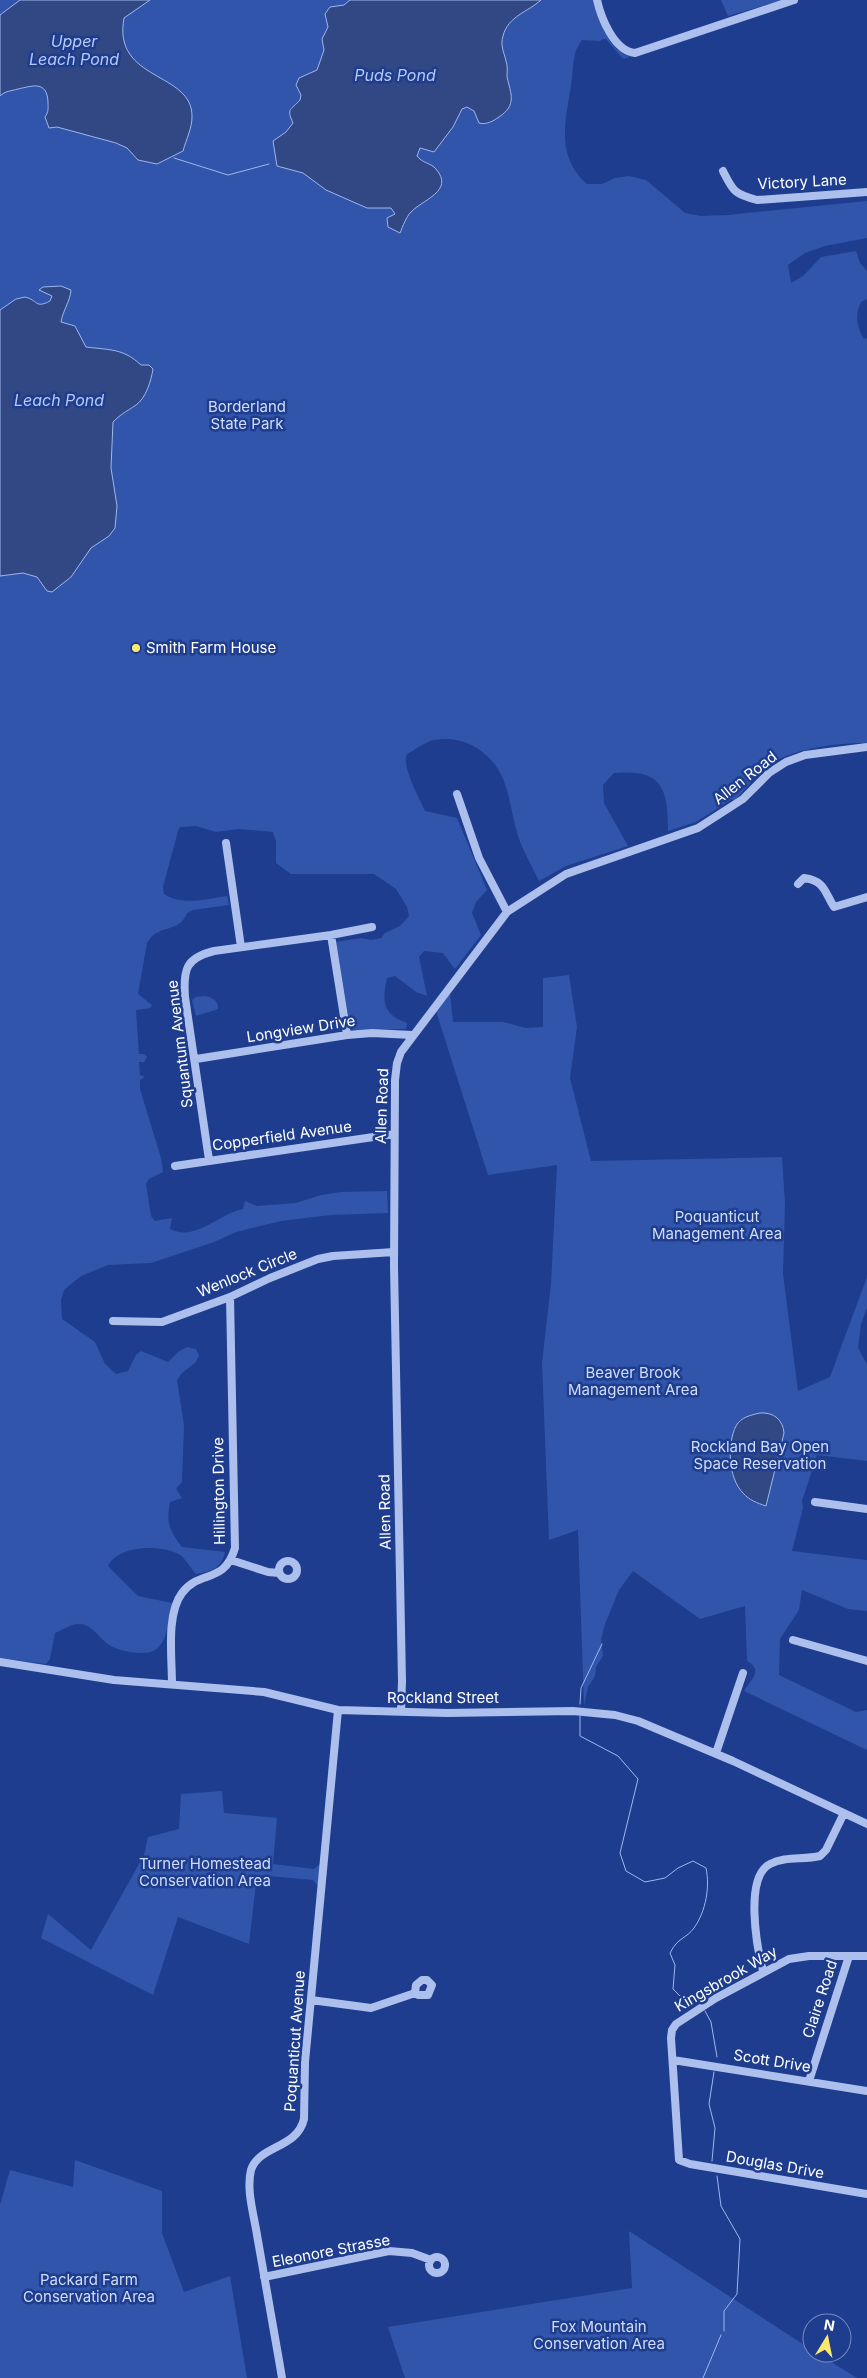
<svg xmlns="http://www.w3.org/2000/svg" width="867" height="2378" viewBox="0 0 867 2378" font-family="Inter,sans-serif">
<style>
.green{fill:#3155ab}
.water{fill:#324884;stroke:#9fb7ee}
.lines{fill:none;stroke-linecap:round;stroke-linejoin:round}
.stream{stroke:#9fb7ee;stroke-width:1}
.minor{stroke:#acbfed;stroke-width:8}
.poi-dot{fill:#fce96b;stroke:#1e3d8e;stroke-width:2}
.labels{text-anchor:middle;stroke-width:5;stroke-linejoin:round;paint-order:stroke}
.street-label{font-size:15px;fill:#fff;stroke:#1e3d8e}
.park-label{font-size:15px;fill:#d1ddf9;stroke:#1e3d8e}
.poi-label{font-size:15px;fill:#fff;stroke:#1e3d8e;text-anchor:start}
.water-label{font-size:16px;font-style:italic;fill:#b8c9f4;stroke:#1e3d8e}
</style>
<rect width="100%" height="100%" fill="#1e3d8e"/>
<path class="green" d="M 0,0 L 593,0 C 601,22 606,48 630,57 L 623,59 L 606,39 L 603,39 L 600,41 L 582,40 L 576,50 C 572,65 573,74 571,86 C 565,123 556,156 587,184 L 602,184 L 615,178 L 629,176 L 646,180 L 685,213 L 701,216 L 728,215 L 867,201 L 867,238 L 825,246 L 805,253 L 788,265 L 791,283 L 803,276 L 821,257 L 856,251 L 860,263 L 867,271 L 867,299 L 861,302 C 855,314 856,327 864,339 L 867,338 L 867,743 C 843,742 797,748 776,761 C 761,771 746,788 734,801 L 732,799 L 696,822 L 668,831 C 668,787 662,769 614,773 L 603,785 L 604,803 L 628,846 L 566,866 L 539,881 C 532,866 523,851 518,836 C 513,820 511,803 506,787 C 497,756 468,734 434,740 C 425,742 415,750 407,754 C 401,766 420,799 425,811 L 457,818 L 487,890 L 476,902 L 472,913 L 481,935 L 455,969 L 443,953 L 424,951 L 419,957 L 427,996 L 416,992 L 395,976 L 387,978 C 382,1002 382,1014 407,1023 L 406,1029 L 354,1030 L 350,1026 L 336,942 L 361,938 L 371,940 L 381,938 L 385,933 L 400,926 L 409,916 L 407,907 L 396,889 L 374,874 L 291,874 L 276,863 L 276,842 L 273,832 L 238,829 L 216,832 L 196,826 L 180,827 L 178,831 L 163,887 L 164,894 C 182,906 207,899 227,896 L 229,905 L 193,910 L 187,913 C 178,935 160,922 147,943 L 138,994 L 152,1005 L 150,1008 L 136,1010 L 139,1054 L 144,1054 L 147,1057 L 144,1062 L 139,1062 L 140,1075 L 145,1077 L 140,1080 L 140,1089 L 161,1158 L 163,1172 L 149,1179 L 146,1184 L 151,1216 L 155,1221 L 172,1218 L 170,1229 C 196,1242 218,1214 243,1209 L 245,1201 L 257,1206 L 296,1203 L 321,1195 L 341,1192 L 387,1191 L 388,1213 L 331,1215 L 281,1221 L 236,1232 L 214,1242 L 151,1263 L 108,1265 L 81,1276 L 64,1290 L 61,1300 L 62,1319 L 95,1342 L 105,1364 L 116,1374 L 128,1371 L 136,1355 L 141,1351 L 168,1362 L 178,1352 L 187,1347 L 196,1349 L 199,1355 L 196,1362 L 182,1373 L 177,1380 L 184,1425 L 182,1482 L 176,1489 L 182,1498 L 170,1502 C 166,1524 169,1529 182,1547 L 225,1552 C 222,1568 210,1572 196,1574 C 191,1569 186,1559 180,1555 C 162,1544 118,1545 108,1566 L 138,1596 L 172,1603 C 167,1624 169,1655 140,1653 C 131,1653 119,1650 111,1646 C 100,1640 92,1624 80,1624 C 72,1623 62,1630 55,1633 L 50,1659 L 46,1664 L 0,1658 Z
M 721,0 L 783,0 L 728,16 Z
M 569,975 L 577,1027 L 570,1078 L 591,1161 L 782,1157 L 785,1203 L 783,1274 L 798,1391 L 830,1377 L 867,1277 L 867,1308 L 861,1324 L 858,1348 L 867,1364 L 867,1461 L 817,1455 L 802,1501 L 803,1508 L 792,1551 L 867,1560 L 867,1611 L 848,1609 L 802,1590 L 799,1610 L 780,1639 L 779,1675 L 856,1712 L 867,1710 L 867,1750 L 744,1691 C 749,1681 765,1671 747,1661 L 745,1606 L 700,1619 L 633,1571 L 619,1590 L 605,1624 L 601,1639 L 603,1656 L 596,1667 L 595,1676 L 588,1687 L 584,1706 L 578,1530 L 549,1540 L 542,1363 L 551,1284 L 557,1165 L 488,1175 L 436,1011 L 450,993 L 453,1022 L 503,1022 L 526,1028 L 543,1027 L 543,978 Z
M 206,996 C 212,998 219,1001 218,1009 L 196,1016 L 192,1000 L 196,997 Z
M 222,1791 L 224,1813 L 277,1818 L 273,1864 L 314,1869 L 320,1864 L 318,1886 L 313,1880 L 257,1875 L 249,1944 L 178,1917 L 153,1995 L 41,1938 L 48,1914 L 91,1950 L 144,1855 L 148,1837 L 179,1829 L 181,1794 Z
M 75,2160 L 162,2191 L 162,2233 L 184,2292 L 230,2276 L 247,2378 L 0,2378 L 0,2205 L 10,2170 L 73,2187 Z
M 629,2231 L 812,2350 L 812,2353 L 817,2353 L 857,2378 L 405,2378 L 388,2327 L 632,2288 Z"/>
<path class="water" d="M 20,0 L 150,0 L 124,18 C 112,82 193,71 192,117 C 192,128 186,140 183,151 L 157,164 L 138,160 L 127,148 L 116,143 L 57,127 L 49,128 L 45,117 C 49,111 48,109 48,102 C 47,80 32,86 18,89 C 11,91 5,91 0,96 L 0,15 Z
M 350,0 L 541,0 C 528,12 508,16 503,36 C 500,46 504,52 506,61 C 508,66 507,72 507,77 C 511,94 517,105 499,117 C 493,121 487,125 479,123 L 474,111 L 467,107 L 462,109 L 453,127 L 434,152 L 420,148 L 417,156 C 422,163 431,163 436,169 C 455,191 422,200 411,212 C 406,217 403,226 400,233 L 388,227 L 387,218 L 395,214 L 391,208 L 367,208 L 326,190 L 303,173 L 277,166 L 273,141 L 286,132 L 293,123 C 286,108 291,110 300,100 L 301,95 L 296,85 L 299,78 L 317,70 L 324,50 L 322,39 L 328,27 L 325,14 L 330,7 L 344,5 Z
M 61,286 L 71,290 C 70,302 63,310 61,322 L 75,326 L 86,347 C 109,350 123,348 141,365 L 149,365 L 153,369 C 151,381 146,398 136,405 C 126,412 122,413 113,422 L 111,468 L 117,506 L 115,528 L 109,536 L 91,548 L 71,577 L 52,592 L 47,591 L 37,577 L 23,573 L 0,576 L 0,310 L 16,299 L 25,297 C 38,300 35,309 50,301 L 52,296 L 39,290 L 43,287 Z
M 760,1413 C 774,1412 783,1420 784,1433 L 766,1506 C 757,1503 749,1500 743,1493 C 728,1478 727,1444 736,1426 C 741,1417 751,1415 760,1413 Z"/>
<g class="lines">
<path class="stream" d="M 174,158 L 228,175 L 269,164
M 580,1704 L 581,1688 L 602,1644
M 580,1716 L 580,1736 L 618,1756 L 638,1779 L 620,1853 L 626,1871 L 645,1882 L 665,1878 L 678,1868 L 693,1861 L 706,1868 C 710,1887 706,1911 694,1928 C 686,1939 678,1937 670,1953 L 675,1965 L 673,1989 L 680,1996 L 697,2003
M 705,2011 L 711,2022 L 717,2057
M 712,2161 L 715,2128 L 709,2104 L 714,2072
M 717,2176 L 721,2206 L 740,2239 L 737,2294 L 724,2311 L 724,2331
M 703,2378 L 721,2335"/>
<path class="minor" d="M 597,0 C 601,18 614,51 635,53 L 794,0
M 723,171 C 733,191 734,194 757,200 L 867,192
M 457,794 L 479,858 L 507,912
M 226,843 L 241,947
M 798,884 L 804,878 C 825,881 824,891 834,907 L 867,897
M 331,935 L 347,1035
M 196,1059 L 347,1035 L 372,1033 L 412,1035
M 209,1160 L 185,997 C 183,969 186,958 214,951 L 331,935 L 372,927
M 175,1166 L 394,1134
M 113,1321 L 162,1322 L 230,1297 L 270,1278 L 318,1259 L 333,1256 L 394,1252
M 815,1502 L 867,1509
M 231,1560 L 268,1572 L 279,1573
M279 1570a9 9 0 1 1 18 0a9 9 0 1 1-18 0Z
M 793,1640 L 867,1661
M 0,1662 L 114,1680 L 264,1692 L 338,1710 L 446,1713 L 573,1711 L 615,1715 L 638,1721 L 733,1761 L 867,1824
M 172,1684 C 172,1658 166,1614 182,1593 C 200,1569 224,1585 235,1548 L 230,1297
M 401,1712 L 402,1681 L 394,1266 L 395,1080 L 397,1063 L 401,1052 L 507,912 L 566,874 L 698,828 L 743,799 L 769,773 L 786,762 L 805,755 L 867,747
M 716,1753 L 743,1673
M 867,1956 L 809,1956 L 789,1959 L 716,1998 L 676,2024 L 672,2030 L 671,2038 L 679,2160 L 690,2164 L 867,2194
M 763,1971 C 757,1948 744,1877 770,1864 C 785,1856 803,1860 820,1856 L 826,1850 L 844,1813
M 311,2000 L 371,2008 L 415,1993 L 416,1985 L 422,1980 L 427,1980 L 432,1985 L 428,1995 L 418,1995 L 415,1993
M 673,2060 L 867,2091
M 809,2081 L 849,1956
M429 2265a8 8 0 1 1 16 0a8 8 0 1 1-16 0Z
M 264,2277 L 389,2251 L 412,2253 L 431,2260
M 282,2378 C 274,2330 265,2282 257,2235 C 254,2215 246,2190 251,2170 C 259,2145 297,2149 304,2119 L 305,2062 L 338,1710"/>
</g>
<circle class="poi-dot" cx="136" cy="648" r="5"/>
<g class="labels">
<g class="street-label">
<text transform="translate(802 182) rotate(-3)" y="5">Victory Lane</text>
<text transform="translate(745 778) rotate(-38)" y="5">Allen Road</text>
<text transform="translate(301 1029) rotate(-9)" y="5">Longview Drive</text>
<text transform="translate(180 1044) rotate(-97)" y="5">Squantum Avenue</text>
<text transform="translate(382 1106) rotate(-88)" y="5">Allen Road</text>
<text transform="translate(282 1136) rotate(-8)" y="5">Copperfield Avenue</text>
<text transform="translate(247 1273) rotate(-22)" y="5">Wenlock Circle</text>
<text transform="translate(219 1491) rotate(-91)" y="5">Hillington Drive</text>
<text transform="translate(385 1512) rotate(-91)" y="5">Allen Road</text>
<text x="443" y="1703">Rockland Street</text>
<text transform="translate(726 1979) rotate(-30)" y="5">Kingsbrook Way</text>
<text transform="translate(820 1999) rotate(-72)" y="5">Claire Road</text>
<text transform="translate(295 2041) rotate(-86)" y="5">Poquanticut Avenue</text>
<text transform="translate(772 2061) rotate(9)" y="5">Scott Drive</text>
<text transform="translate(775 2165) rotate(10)" y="5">Douglas Drive</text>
<text transform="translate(331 2251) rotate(-11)" y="5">Eleonore Strasse</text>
</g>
<g class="park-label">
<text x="247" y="412">Borderland<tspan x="247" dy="17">State Park</tspan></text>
<text x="717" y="1222">Poquanticut<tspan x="717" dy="17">Management Area</tspan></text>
<text x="633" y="1378">Beaver Brook<tspan x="633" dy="17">Management Area</tspan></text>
<text x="760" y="1452">Rockland Bay Open<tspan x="760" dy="17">Space Reservation</tspan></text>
<text x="205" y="1869">Turner Homestead<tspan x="205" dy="17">Conservation Area</tspan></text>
<text x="89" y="2285">Packard Farm<tspan x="89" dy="17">Conservation Area</tspan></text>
<text x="599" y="2332">Fox Mountain<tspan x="599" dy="17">Conservation Area</tspan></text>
</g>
<g class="poi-label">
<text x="146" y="653">Smith Farm House</text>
</g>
<g class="water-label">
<text x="74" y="47">Upper<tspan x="74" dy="18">Leach Pond</tspan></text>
<text x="395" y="81">Puds Pond</text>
<text x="59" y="406">Leach Pond</text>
</g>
</g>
<g transform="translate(827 2338) rotate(10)"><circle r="24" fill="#1e3d8e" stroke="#788bbb"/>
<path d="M0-4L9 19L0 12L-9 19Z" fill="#fce96b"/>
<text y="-8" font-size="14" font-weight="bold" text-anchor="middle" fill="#ffffff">N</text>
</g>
</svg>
